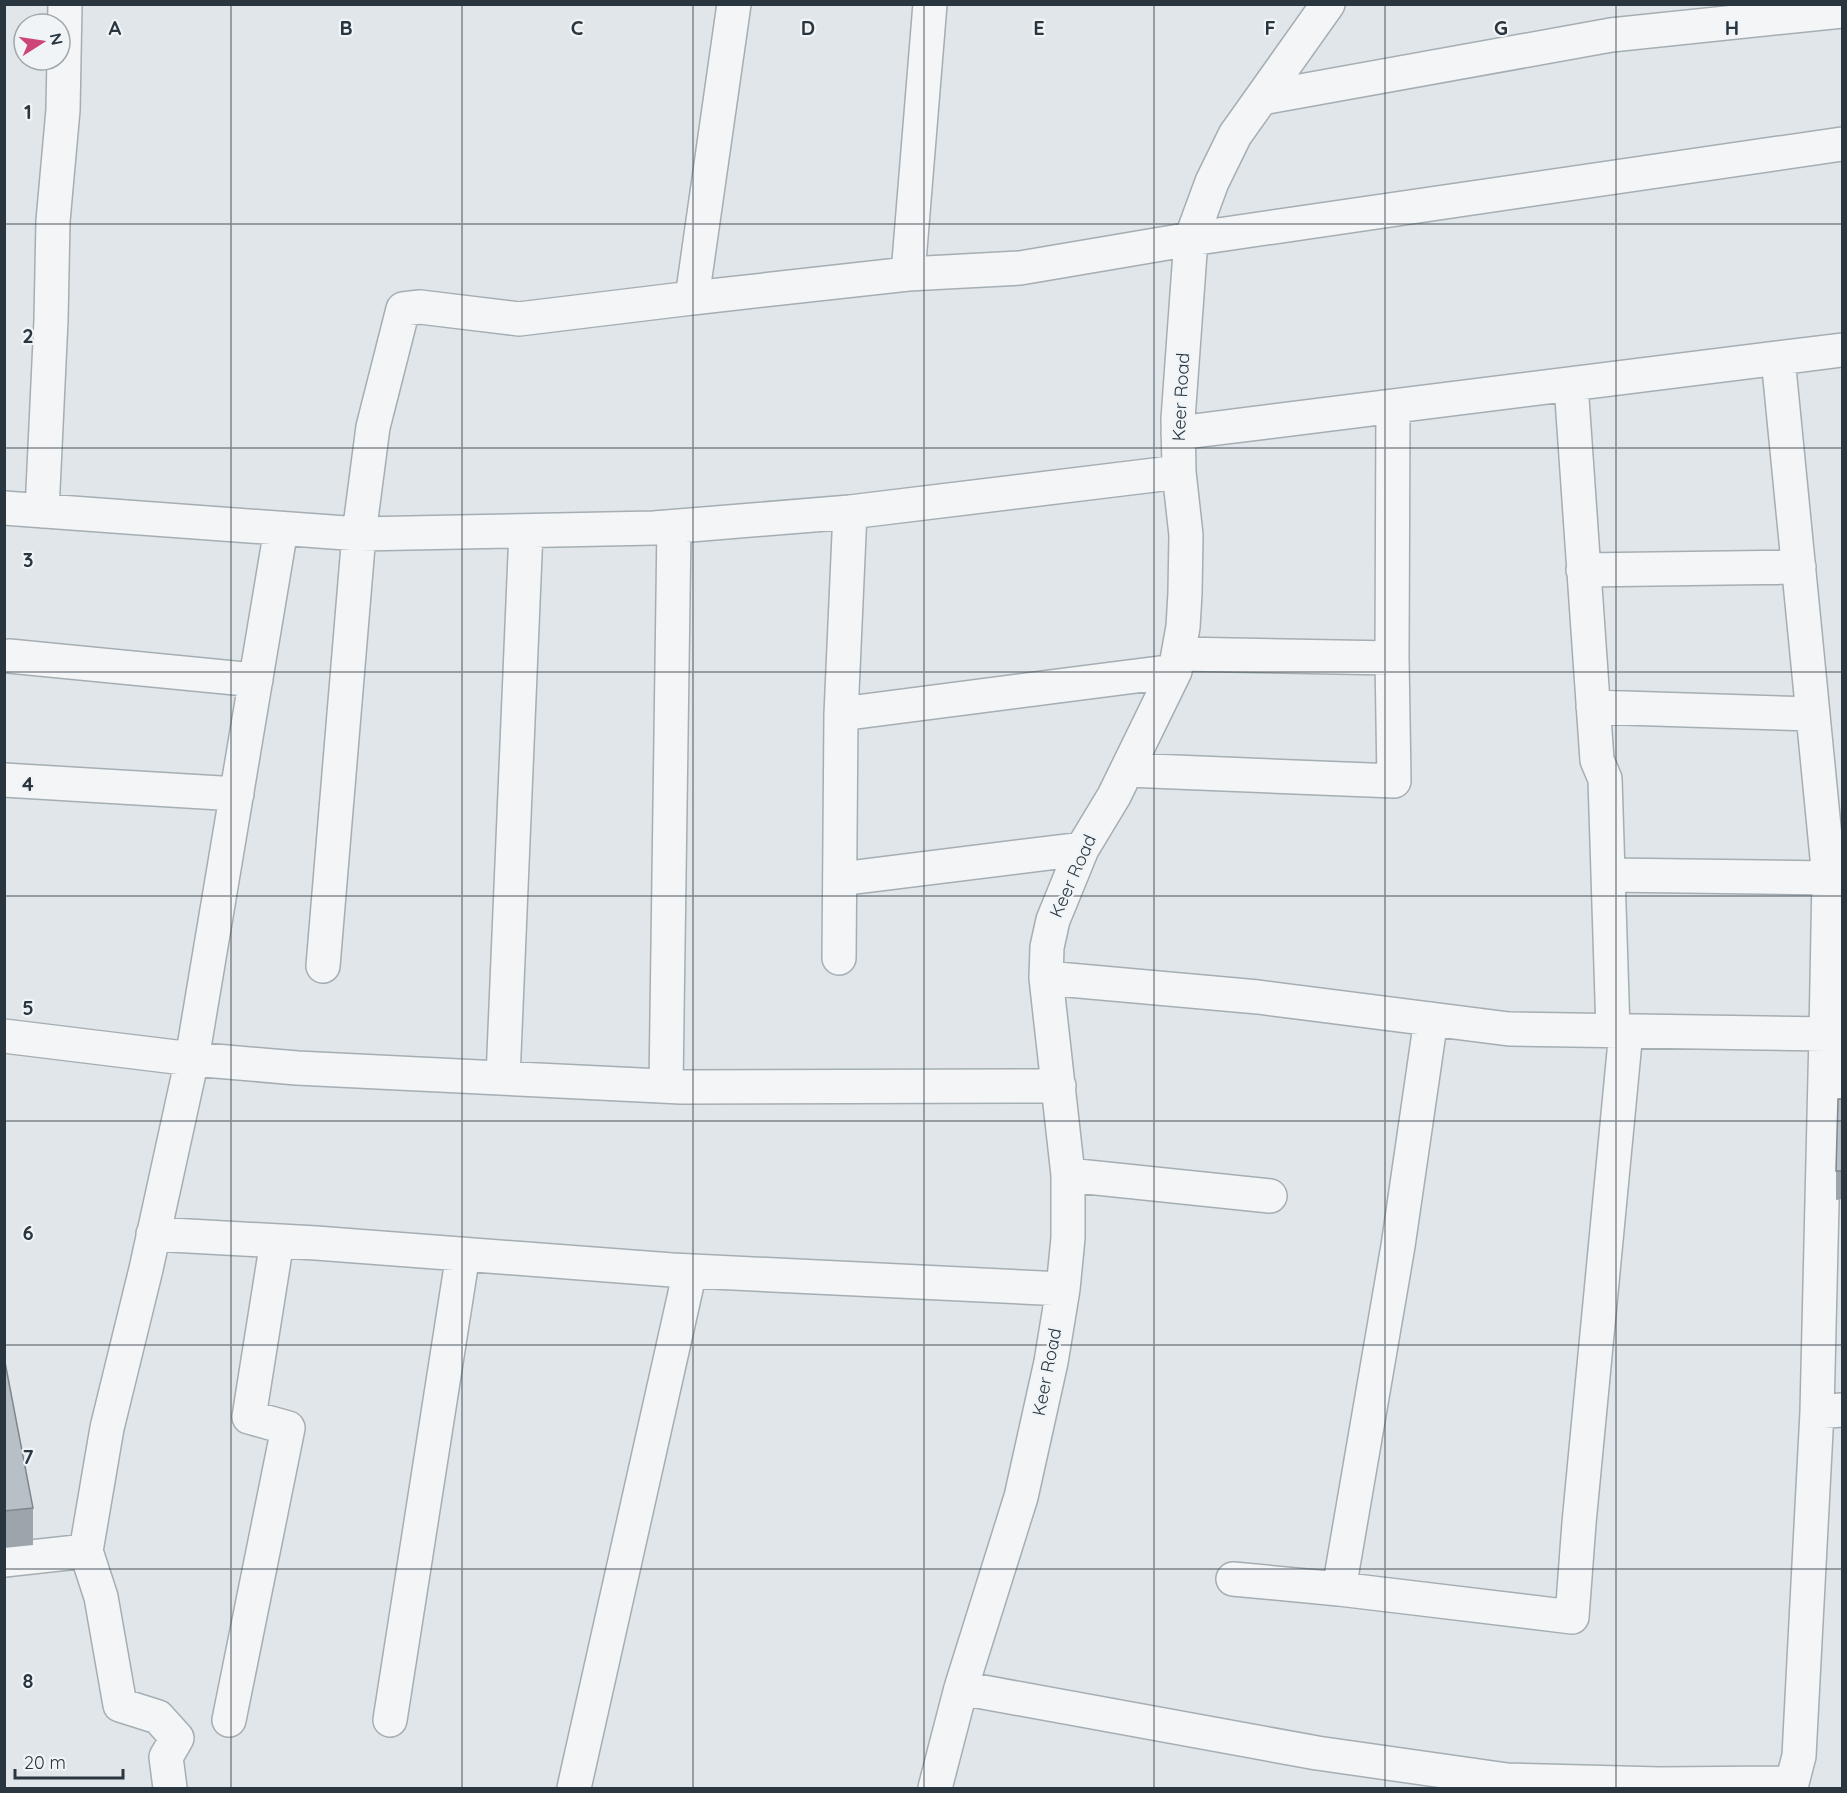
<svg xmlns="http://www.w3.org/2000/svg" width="1847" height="1793" viewBox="0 0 1847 1793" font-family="Quicksand,sans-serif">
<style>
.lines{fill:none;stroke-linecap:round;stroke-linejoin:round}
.minor-casing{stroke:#a5aeb3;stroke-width:36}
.minor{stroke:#f3f5f7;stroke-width:33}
.wall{fill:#9da5aa}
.building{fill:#b7c0c6;stroke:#80868b;stroke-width:1.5}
.grid{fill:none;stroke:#293640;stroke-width:1.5;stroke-opacity:0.55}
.labels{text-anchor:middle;stroke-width:4.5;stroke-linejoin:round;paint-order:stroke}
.street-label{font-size:18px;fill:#293640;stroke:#f0f4f6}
.grid-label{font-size:20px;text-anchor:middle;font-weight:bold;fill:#293640;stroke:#f0f4f6;stroke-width:4.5;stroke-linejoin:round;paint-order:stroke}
</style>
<rect width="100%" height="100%" fill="#e0e6e9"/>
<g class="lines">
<g class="minor-casing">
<path id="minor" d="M 734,4 L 692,298 L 908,274
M 930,4 L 908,274 L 1020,268 L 1191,239 L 1842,144
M 1262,98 L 1611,35 L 1842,11
M 1778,358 L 1829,878 L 1826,1034
M 1571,384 L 1597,760 L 1605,779 L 1613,1031
M 1178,433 L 1842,350
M 4,508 L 359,534 L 654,528 L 850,512 L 1179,472
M 42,511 L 51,320 L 53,221 L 63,110 L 65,4
M 1583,570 L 1799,567
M 1179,654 L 1392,658 L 1393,406
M 9,656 L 256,680
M 1593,707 L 1813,714
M 841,714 L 850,512
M 1127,770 L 1394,781 L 1392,658
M 4,780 L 237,794
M 1608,875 L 1829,878
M 840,879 L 1082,849
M 839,958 L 841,714 L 1175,671
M 323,966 L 359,534 L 373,427 L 403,309 L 420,307 L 519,319 L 692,298
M 1046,978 L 1258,997 L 1509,1029 L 1826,1034 L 1817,1412 L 1842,1410
M 1431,1019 L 1398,1246 L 1339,1589 L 1572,1617 L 1579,1523 L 1626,1031
M 4,1036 L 192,1059 L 297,1068 L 681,1087 L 1059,1086
M 503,1078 L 526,531
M 666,1086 L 674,527
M 1068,1175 L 1270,1196
M 153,1234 L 316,1243 L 672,1270 L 1063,1289
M 86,1551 L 101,1597 L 120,1705 L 158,1717 L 177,1738 L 166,1757 L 170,1788
M 4,1560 L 86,1551 L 107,1428 L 146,1269 L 192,1059 L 281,529
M 1233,1579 L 1339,1589
M 961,1688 L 1317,1753 L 1507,1780 L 1660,1784 L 1792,1783 L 1799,1756 L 1817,1412
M 229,1720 L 288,1428 L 249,1417 L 277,1241
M 390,1720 L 463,1254
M 574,1788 L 690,1271
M 935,1788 L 961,1688 L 1021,1497 L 1051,1362 L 1063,1289 L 1068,1238 L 1068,1175 L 1046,978 L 1047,947 L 1053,920 L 1082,849 L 1114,796 L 1175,671 L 1183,627 L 1185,593 L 1186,535 L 1179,472 L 1178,419 L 1191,239 L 1212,182 L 1235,135 L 1328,4"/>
</g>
<use href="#minor" class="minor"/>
</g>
<path class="wall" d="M 1842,1099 L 1842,1199 L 1836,1200 L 1836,1171 Z
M 4,1362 L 33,1508 L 33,1545 L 4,1548 Z"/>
<path class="building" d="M 1838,1099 L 1842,1099 L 1842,1171 L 1836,1171 Z
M 4,1362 L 5,1362 L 33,1508 L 4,1511 Z"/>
<path class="grid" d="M 231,4 L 231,1788M 462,4 L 462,1788M 693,4 L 693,1788M 924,4 L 924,1788M 1154,4 L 1154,1788M 1385,4 L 1385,1788M 1616,4 L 1616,1788M 4,224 L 1842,224M 4,448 L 1842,448M 4,672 L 1842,672M 4,896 L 1842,896M 4,1121 L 1842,1121M 4,1345 L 1842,1345M 4,1569 L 1842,1569"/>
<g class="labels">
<g class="street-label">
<text transform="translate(1181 397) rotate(-87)" y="6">Keer Road</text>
<text transform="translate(1073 876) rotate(-66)" y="6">Keer Road</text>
<text transform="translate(1047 1372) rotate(-79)" y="6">Keer Road</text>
</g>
</g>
<g class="grid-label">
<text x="115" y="35">A</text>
<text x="346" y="35">B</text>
<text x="577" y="35">C</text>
<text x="808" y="35">D</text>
<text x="1039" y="35">E</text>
<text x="1270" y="35">F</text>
<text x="1501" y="35">G</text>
<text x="1732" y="35">H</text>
<text x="28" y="119">1</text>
<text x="28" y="343">2</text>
<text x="28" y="567">3</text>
<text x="28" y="791">4</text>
<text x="28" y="1015">5</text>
<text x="28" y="1240">6</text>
<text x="28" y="1464">7</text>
<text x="28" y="1688">8</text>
</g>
<rect width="1847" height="1793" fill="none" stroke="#293640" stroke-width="12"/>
<g transform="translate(42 42) rotate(78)"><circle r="28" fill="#f0f4f6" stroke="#a0a8ad" stroke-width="1.5"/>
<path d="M0-4.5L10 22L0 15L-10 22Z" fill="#cd4677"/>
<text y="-9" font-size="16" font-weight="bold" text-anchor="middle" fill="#293640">N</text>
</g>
<path d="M15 1769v9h108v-9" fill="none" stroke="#293640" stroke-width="3"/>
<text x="24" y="1769" font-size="18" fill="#293640" stroke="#f0f4f6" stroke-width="4.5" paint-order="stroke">20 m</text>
</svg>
